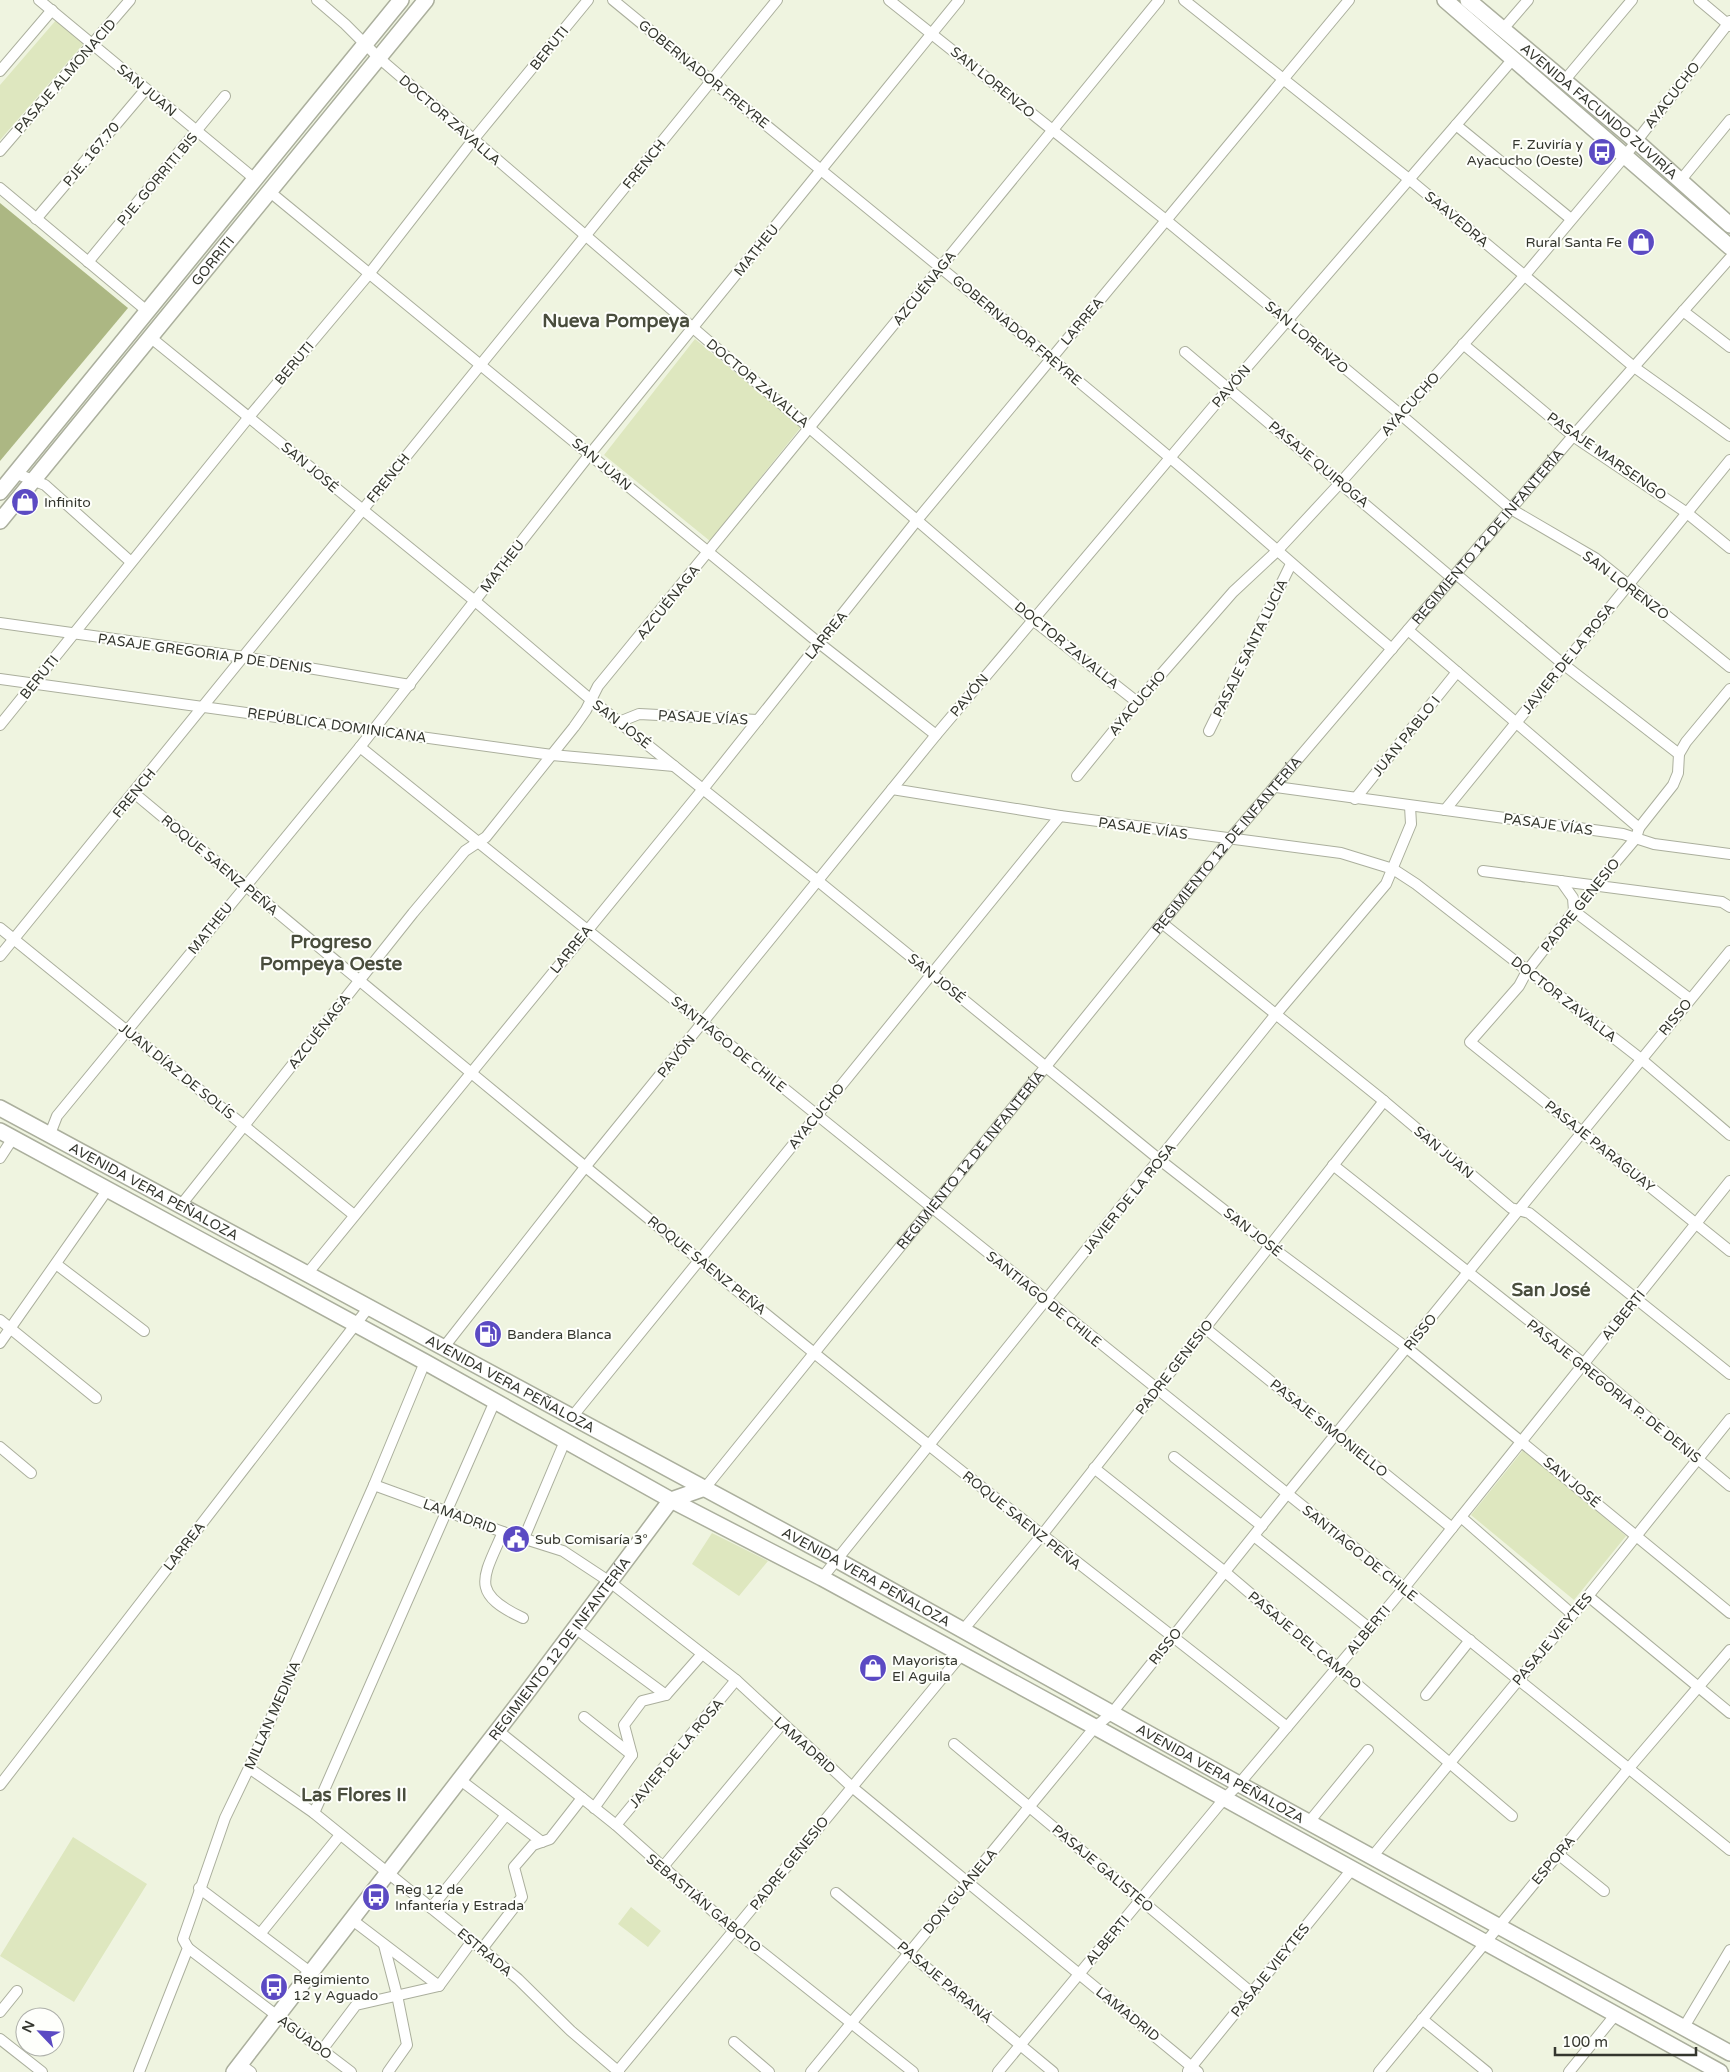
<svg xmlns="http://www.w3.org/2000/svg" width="1730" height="2072" viewBox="0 0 1730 2072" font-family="'Varela Round',sans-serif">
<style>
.green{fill:#dee7bf}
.forest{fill:#acb783}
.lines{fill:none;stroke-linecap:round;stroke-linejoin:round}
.street-casing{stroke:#abaf9d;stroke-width:12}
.secondary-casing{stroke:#abaf9d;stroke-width:18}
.street{stroke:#fff;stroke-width:10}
.secondary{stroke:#fff;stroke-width:15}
.labels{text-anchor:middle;stroke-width:4;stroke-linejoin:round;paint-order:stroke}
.street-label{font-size:14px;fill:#34362e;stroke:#fefffb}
.poi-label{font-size:14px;fill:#34362e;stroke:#fefffb;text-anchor:start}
.district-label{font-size:19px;font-weight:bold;fill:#494d3d;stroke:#fefffb}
</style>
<rect width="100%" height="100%" fill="#eff4e0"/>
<path class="green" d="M 57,19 L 85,42 L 0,140 L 0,85 Z
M 695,339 L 801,427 L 710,541 L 604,455 Z
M 1524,1449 L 1626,1536 L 1574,1600 L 1471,1515 Z
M 712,1533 L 768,1561 L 739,1596 L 692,1564 Z
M 73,1837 L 147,1884 L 74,2002 L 0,1956 Z
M 631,1907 L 661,1931 L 648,1947 L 618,1924 Z"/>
<path class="forest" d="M 0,203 L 128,308 L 0,461 Z"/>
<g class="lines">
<g class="street-casing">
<g id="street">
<path d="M 39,0 L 256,180"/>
<path d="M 317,0 L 345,24 L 379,58 L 1033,620 L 1137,702"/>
<path d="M 613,0 C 798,152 985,302 1168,456 C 1244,520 1316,586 1392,649"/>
<path d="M 889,0 L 1167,221 L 1400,414 L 1511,509 L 1595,558 L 1730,667"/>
<path d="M 1184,0 L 1410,180 L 1634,367 L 1730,436"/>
<path d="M 1699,0 L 1730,26"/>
<path d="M 1503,29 L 1528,0"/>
<path d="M 0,71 L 52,10"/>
<path d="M 1564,81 L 1632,0"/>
<path d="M 1456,125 L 1571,219"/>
<path d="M 0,151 L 130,0"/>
<path d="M 1680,181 L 1730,120"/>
<path d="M 0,188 L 147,311"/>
<path d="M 270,192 L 819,643 L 936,735"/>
<path d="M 36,219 L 146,89"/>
<path d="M 88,262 L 225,96"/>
<path d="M 1683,311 L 1730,347"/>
<path d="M 150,337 L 475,601 L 590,699 L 818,881 L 1160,1160 L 1270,1246 L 1407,1348 L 1730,1613"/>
<path d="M 1463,344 L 1573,436 L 1687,513 L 1730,548"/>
<path d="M 1185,352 L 1452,578"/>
<path d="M 15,473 L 45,485 L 131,562"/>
<path d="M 1456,574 L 1563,664 L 1679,754"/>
<path d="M 0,623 L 243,657 L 410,685"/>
<path d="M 1408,630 L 1639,828 L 1636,838 L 1574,911 L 1527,971 L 1519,986 L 1470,1042 L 1730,1251"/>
<path d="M 0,679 L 552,755 L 674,766"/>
<path d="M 619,722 L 639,714 L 758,720"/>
<path d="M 0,725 L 249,417 L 369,274 L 473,140 L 588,0"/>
<path d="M 1209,731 L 1291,564"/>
<path d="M 360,747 L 1730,1850"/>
<path d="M 1077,776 L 1137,702 L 1233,592 L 1277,551 L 1341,482 L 1525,275 L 1625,156 L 1730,21"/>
<path d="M 1276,787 L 1623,834 L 1654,844 L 1730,854"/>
<path d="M 892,789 L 1060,816 L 1341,853 L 1393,869 L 1416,884 L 1641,1059 L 1730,1135"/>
<path d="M 134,793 C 398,1013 662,1232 930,1446 C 1048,1541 1169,1632 1287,1727"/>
<path d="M 1355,799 L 1457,672"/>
<path d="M 1445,810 L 1730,460"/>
<path d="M 1639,828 L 1673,785 L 1678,773 L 1679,754 L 1686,742 L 1730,689"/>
<path d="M 1483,871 L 1722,902 L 1730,907"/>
<path d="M 1561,881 L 1573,898 L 1574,911 L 1690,999"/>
<path d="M 1162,923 L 1384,1101 L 1511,1208 L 1529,1213 L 1730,1374"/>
<path d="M 0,928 L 354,1215"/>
<path d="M 0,956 L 777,0"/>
<path d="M 50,1134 L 57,1116 L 360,747 L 590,454 L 959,0"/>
<path d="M 0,1158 L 13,1138"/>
<path d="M 1333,1165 L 1584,1364 L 1730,1486"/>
<path d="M 181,1205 L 413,913 L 465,851 L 486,837 L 574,727 L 586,710 L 598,686 L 1159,0"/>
<path d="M 56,1264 L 144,1331"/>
<path d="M 307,1274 L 703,789 L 918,519 L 1349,0"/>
<path d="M 0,1320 L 96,1398"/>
<path d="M 1205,1328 L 1452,1528"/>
<path d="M 0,1343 L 108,1189"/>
<path d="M 444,1347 L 586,1166 L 936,735 L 1229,388 L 1513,59"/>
<path d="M 572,1417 L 1060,816"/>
<path d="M 0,1447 L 31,1473"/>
<path d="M 1174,1457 L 1262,1526"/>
<path d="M 1094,1468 L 1225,1572 L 1512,1816"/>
<path d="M 374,1485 L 503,1532 L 563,1551 L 610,1582 L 736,1680 L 852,1787 L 1198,2072"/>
<path id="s1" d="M 705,1488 L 1229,840 L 1573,436 L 1730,258"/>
<path d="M 1461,1517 L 1572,1614"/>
<path d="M 503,1532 C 483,1578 469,1593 523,1618"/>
<path d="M 1254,1536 L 1369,1628"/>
<path d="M 524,1538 L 565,1441"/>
<path d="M 822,1578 L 1276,1014 L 1386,884 L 1411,824 L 1410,806"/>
<path d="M 1588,1596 L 1730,1713"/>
<path d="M 575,1628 L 666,1695"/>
<path d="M 963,1630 L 1042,1535 L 1384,1101"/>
<path d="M 1426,1695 L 1470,1640"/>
<path d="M 584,1717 L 632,1755"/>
<path d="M 497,1730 L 616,1825 L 734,1930 L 913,2072"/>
<path d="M 954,1744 L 1252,1993"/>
<path d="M 249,1768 L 314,1813 L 472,1941 L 518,1979 L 571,2031 L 619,2072"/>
<path d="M 459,1779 L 542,1842"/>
<path d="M 0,1785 L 369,1307"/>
<path d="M 594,1808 L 632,1755 L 624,1725 L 642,1701 L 666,1695 L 702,1654"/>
<path d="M 314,1813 L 495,1401"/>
<path d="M 1309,1822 L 1368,1750"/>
<path d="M 616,1825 L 736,1680"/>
<path d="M 1558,1854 L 1604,1891"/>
<path d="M 1372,1857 L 1588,1596 L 1730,1419"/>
<path d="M 662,1868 L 782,1724"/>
<path d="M 199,1888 L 310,1972"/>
<path d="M 836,1893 L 1053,2072"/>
<path d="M 431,1908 L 506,1815"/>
<path d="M 351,1919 L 439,1986"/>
<path d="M 260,1934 L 340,1835"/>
<path d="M 384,1945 L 397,1995 L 407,2045 L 388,2072"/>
<path d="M 188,1948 L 351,2072"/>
<path d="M 482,1949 L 522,1897 L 514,1867 L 533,1845 L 550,1839 L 582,1798"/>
<path d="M 0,2012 L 17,1991"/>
<path d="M 1422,2019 L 1487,2072"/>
<path d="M 1684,2027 L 1730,1950"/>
<path d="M 0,2039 L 42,2072"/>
<path d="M 734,2042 L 769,2072"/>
<path d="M 322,2050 L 356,2005 L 439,1986 L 472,1941"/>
<path d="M 240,2064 L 251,2072"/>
<path d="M 1188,2071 L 1353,1868"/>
<path d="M 139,2072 L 188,1948 L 183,1939 L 225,1818 L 249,1768 L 374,1485 L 425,1362"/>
<path d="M 617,2072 L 962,1654"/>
<path d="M 811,2072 L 1095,1727 L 1112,1713 L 1287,1494 L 1730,951"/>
<path d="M 998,2072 L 1224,1799 L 1239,1784 L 1404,1588 L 1730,1181"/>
<path d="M 1379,2072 L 1629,1768 L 1730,1650"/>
<path d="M 1569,2072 L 1616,2014"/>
</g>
</g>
<g class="secondary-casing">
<g id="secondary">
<path d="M 1445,0 L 1730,247"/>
<path id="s2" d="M 1468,0 L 1636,141 L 1730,225"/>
<path d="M 0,492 L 401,0"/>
<path id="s3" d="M 0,521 L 426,0"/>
<path id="s4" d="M 0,1108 L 837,1560 L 1239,1784 L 1730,2053"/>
<path d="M 0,1131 L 425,1362 L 671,1500 L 822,1578 L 1095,1727 L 1720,2072"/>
<path id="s5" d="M 234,2072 L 525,1695 L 671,1500 L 705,1488"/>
</g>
</g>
<use href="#street" class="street"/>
<use href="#secondary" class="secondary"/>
</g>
<defs>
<g id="bus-disc" transform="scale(1.4375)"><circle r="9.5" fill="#5b4ac3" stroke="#fefffb"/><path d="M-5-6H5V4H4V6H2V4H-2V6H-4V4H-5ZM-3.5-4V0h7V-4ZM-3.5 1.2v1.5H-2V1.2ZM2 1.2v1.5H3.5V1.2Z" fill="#fff"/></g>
<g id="shop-disc" transform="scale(1.4375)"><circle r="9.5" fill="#5b4ac3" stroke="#fefffb"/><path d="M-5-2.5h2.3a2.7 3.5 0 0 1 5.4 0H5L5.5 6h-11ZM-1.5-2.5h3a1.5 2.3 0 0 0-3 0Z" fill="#fff"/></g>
<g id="fuel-disc" transform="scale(1.4375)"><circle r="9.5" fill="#5b4ac3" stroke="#fefffb"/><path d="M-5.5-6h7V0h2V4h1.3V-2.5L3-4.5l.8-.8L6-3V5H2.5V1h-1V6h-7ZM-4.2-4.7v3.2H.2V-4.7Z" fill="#fff"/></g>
<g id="civic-disc" transform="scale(1.4375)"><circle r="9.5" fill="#5b4ac3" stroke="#fefffb"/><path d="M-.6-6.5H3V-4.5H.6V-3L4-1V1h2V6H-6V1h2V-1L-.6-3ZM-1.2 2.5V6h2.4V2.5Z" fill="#fff"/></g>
</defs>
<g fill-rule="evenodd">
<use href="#bus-disc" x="1602" y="152"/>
<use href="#shop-disc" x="1641" y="242"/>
<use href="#shop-disc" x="25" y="502"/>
<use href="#fuel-disc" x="488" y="1334"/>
<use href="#civic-disc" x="516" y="1539"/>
<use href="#shop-disc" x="873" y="1668"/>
<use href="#bus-disc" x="376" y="1897"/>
<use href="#bus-disc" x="274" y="1987"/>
</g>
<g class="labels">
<g class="street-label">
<text transform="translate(549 48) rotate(-51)" y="5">BERUTI</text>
<text transform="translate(704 74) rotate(39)" y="5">GOBERNADOR FREYRE</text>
<text transform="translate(65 76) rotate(-49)" y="5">PASAJE ALMONACID</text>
<text transform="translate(993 82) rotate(39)" y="5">SAN LORENZO</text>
<text transform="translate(147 90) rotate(40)" y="5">SAN JUAN</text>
<text transform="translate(1672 95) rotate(-52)" y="5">AYACUCHO</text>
<text dy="5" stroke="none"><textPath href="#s2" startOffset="172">AVENIDA FACUNDO ZUVIRÍA</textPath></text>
<text transform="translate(450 120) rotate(41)" y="5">DOCTOR ZAVALLA</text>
<text transform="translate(91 154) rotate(-50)" y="5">PJE. 167.70</text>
<text transform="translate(644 164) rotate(-51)" y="5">FRENCH</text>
<text transform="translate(157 179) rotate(-50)" y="5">PJE. GORRITI BIS</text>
<text transform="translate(1457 219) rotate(40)" y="5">SAAVEDRA</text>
<text transform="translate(756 250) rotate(-51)" y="5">MATHEU</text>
<text dy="5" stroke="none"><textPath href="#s3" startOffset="336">GORRITI</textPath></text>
<text transform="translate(924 288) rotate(-51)" y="5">AZCUÉNAGA</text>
<text transform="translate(1082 321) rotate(-50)" y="5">LARREA</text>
<text transform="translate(1017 330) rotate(40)" y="5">GOBERNADOR FREYRE</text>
<text transform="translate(1307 337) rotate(40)" y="5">SAN LORENZO</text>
<text transform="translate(294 363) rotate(-50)" y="5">BERUTI</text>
<text transform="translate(758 383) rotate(40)" y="5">DOCTOR ZAVALLA</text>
<text transform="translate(1231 386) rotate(-49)" y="5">PAVÓN</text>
<text transform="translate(1410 404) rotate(-48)" y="5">AYACUCHO</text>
<text transform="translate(1607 456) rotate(35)" y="5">PASAJE MARSENGO</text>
<text transform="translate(602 464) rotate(40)" y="5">SAN JUAN</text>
<text transform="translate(1319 464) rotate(40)" y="5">PASAJE QUIROGA</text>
<text transform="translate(310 467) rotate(40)" y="5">SAN JOSÉ</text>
<text transform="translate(388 478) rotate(-51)" y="5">FRENCH</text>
<text dy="5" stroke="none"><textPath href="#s1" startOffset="1232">REGIMIENTO 12 DE INFANTERÍA</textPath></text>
<text transform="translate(502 566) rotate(-52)" y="5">MATHEU</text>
<text transform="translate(1626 585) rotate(37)" y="5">SAN LORENZO</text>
<text transform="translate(668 602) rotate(-51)" y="5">AZCUÉNAGA</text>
<text transform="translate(826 635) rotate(-51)" y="5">LARREA</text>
<text transform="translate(1067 645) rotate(39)" y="5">DOCTOR ZAVALLA</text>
<text transform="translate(1250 648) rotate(-64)" y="5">PASAJE SANTA LUCIA</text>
<text transform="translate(205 653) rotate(8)" y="5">PASAJE GREGORIA P DE DENIS</text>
<text transform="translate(1568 658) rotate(-51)" y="5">JAVIER DE LA ROSA</text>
<text transform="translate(39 677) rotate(-51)" y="5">BERUTI</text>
<text transform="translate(969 695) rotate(-50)" y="5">PAVÓN</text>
<text transform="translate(1137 703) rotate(-50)" y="5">AYACUCHO</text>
<text transform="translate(703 717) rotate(3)" y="5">PASAJE VÍAS</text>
<text transform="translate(622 724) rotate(38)" y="5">SAN JOSÉ</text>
<text transform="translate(337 725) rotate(8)" y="5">REPÚBLICA DOMINICANA</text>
<text transform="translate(1406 736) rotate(-51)" y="5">JUAN PABLO I</text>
<text transform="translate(134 793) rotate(-51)" y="5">FRENCH</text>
<text transform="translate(1548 824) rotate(8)" y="5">PASAJE VÍAS</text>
<text transform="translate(1143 828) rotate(8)" y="5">PASAJE VÍAS</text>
<text dy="5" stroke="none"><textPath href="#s1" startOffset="828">REGIMIENTO 12 DE INFANTERÍA</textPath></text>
<text transform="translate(220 865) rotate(40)" y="5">ROQUE SAENZ PEÑA</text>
<text transform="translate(1580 905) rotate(-51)" y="5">PADRE GENESIO</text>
<text transform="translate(210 928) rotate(-51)" y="5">MATHEU</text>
<text transform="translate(571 949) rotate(-51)" y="5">LARREA</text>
<text transform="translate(937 978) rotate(39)" y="5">SAN JOSÉ</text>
<text transform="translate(1564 999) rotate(38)" y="5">DOCTOR ZAVALLA</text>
<text transform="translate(1675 1017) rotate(-50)" y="5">RISSO</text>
<text transform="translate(319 1031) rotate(-52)" y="5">AZCUÉNAGA</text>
<text transform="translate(729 1044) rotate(39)" y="5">SANTIAGO DE CHILE</text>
<text transform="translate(676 1056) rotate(-51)" y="5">PAVÓN</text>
<text transform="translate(177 1071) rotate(39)" y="5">JUAN DÍAZ DE SOLÍS</text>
<text transform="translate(816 1116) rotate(-51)" y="5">AYACUCHO</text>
<text transform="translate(1600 1146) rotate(39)" y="5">PASAJE PARAGUAY</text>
<text transform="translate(1444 1152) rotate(40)" y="5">SAN JUAN</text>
<text dy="5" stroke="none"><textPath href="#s1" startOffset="422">REGIMIENTO 12 DE INFANTERÍA</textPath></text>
<text dy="5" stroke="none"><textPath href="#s4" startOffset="175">AVENIDA VERA PEÑALOZA</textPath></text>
<text transform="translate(1129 1198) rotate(-51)" y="5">JAVIER DE LA ROSA</text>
<text transform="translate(1253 1232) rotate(38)" y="5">SAN JOSÉ</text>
<text transform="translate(707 1265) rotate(39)" y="5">ROQUE SAENZ PEÑA</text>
<text transform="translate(1044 1299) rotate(39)" y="5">SANTIAGO DE CHILE</text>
<text transform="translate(1623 1315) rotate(-51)" y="5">ALBERTI</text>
<text transform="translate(1420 1332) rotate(-51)" y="5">RISSO</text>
<text transform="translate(1174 1367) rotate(-52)" y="5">PADRE GENESIO</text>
<text dy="5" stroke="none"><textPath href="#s4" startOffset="580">AVENIDA VERA PEÑALOZA</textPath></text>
<text transform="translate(1614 1391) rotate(39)" y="5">PASAJE GREGORIA P. DE DENIS</text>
<text transform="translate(1329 1428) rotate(39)" y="5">PASAJE SIMONIELLO</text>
<text transform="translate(1572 1482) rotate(40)" y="5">SAN JOSÉ</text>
<text transform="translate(460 1516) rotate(20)" y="5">LAMADRID</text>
<text transform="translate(1022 1520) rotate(39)" y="5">ROQUE SAENZ PEÑA</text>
<text transform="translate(184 1546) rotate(-52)" y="5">LARREA</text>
<text transform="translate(1360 1553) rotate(39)" y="5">SANTIAGO DE CHILE</text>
<text dy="5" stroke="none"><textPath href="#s4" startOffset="985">AVENIDA VERA PEÑALOZA</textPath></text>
<text transform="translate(1368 1630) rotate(-50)" y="5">ALBERTI</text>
<text transform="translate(1552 1639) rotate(-50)" y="5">PASAJE VIEYTES</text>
<text transform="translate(1305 1640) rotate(40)" y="5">PASAJE DEL CAMPO</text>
<text transform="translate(1165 1646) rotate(-51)" y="5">RISSO</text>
<text dy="5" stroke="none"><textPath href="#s5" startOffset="534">REGIMIENTO 12 DE INFANTERÍA</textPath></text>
<text transform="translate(272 1715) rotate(-66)" y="5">MILLAN MEDINA</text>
<text transform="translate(805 1745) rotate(42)" y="5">LAMADRID</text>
<text transform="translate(676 1753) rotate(-50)" y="5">JAVIER DE LA ROSA</text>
<text dy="5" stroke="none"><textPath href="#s4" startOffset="1390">AVENIDA VERA PEÑALOZA</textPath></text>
<text transform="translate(1553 1860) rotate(-50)" y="5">ESPORA</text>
<text transform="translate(789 1863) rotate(-51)" y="5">PADRE GENESIO</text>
<text transform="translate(1103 1868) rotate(40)" y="5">PASAJE GALISTEO</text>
<text transform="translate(960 1891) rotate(-50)" y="5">DON GUANELA</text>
<text transform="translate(704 1903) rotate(40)" y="5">SEBASTIÁN GABOTO</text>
<text transform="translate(1107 1940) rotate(-50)" y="5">ALBERTI</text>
<text transform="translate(485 1952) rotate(40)" y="5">ESTRADA</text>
<text transform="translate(1270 1970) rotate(-51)" y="5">PASAJE VIEYTES</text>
<text transform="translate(945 1982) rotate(40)" y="5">PASAJE PARANÁ</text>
<text transform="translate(1128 2014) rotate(39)" y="5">LAMADRID</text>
<text transform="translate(305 2037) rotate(37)" y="5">AGUADO</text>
</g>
<g class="poi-label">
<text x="1583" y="149" text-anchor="end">F. Zuviría y<tspan x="1583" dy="16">Ayacucho (Oeste)</tspan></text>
<text x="1622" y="247" text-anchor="end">Rural Santa Fe</text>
<text x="44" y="507">Infinito</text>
<text x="507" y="1339">Bandera Blanca</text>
<text x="535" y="1544">Sub Comisaría 3°</text>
<text x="892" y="1665">Mayorista<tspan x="892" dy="16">El Aguila</tspan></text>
<text x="395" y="1894">Reg 12 de<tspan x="395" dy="16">Infantería y Estrada</tspan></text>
<text x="293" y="1984">Regimiento<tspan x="293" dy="16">12 y Aguado</tspan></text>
</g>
<g class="district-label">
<text x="616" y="327">Nueva Pompeya</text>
<text x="331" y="948">Progreso<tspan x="331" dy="22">Pompeya Oeste</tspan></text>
<text x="1551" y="1296">San José</text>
<text x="354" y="1801">Las Flores II</text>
</g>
</g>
<g transform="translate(40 2032) rotate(295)"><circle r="24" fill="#fefffb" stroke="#adafa9"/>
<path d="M0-4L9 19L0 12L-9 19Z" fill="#5b4ac3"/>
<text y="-8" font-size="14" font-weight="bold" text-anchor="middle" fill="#34362e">N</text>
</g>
<path d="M1555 2047v8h141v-8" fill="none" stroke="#34362e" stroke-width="2.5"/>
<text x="1562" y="2047" font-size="15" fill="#34362e" stroke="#fefffb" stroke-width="4" paint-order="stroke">100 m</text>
</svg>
